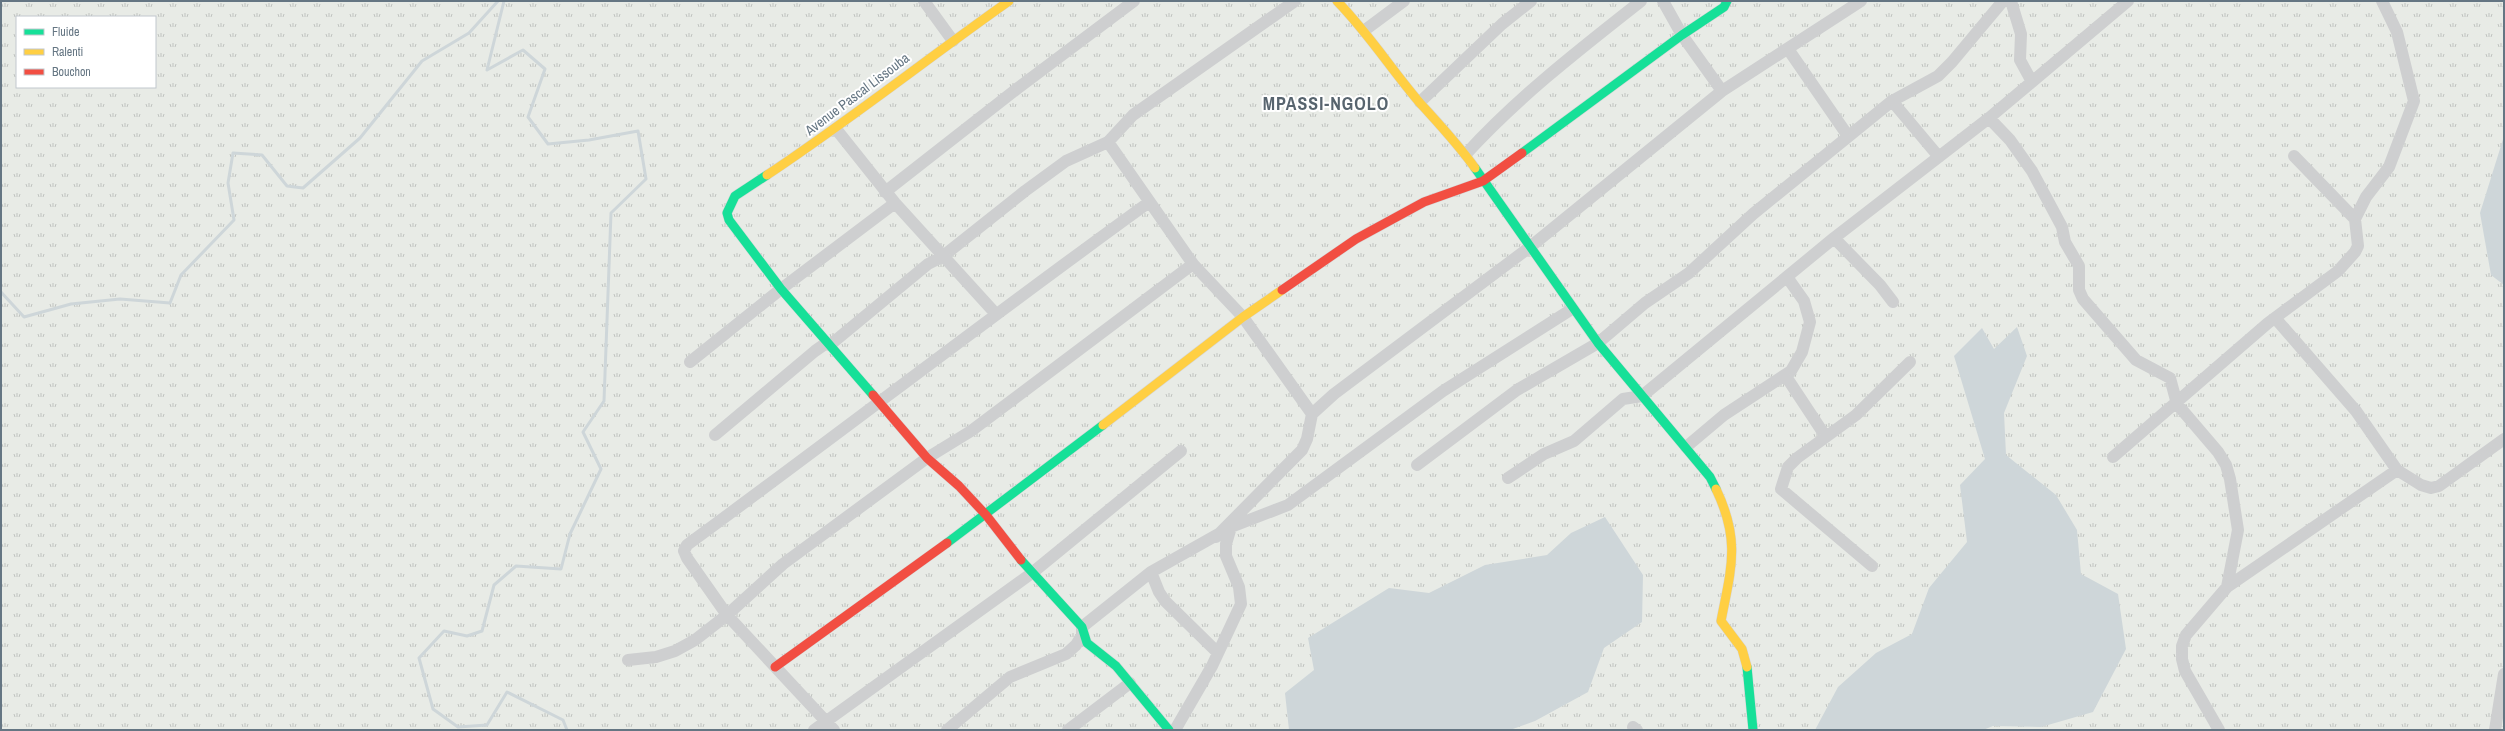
<svg xmlns="http://www.w3.org/2000/svg" width="2505" height="731" viewBox="0 0 2505 731" font-family="'Archivo Narrow',sans-serif">
<style>
.grass{fill:url(#grass-tufts);fill-rule:evenodd}
.water{fill:#ced6d9}
.lines{fill:none;stroke-linecap:round;stroke-linejoin:round}
.stream{stroke:#ced6d9;stroke-width:3}
.fast-casing{stroke:#d5d6d7;stroke-width:10}
.slow-casing{stroke:#d5d6d7;stroke-width:10}
.jam-casing{stroke:#d5d6d7;stroke-width:10}
.street{stroke:#cecfd0;stroke-width:12}
.fast{stroke:#16e098;stroke-width:9}
.slow{stroke:#ffcf43;stroke-width:9}
.jam{stroke:#f24e42;stroke-width:9}
.labels{text-anchor:middle;stroke-width:4;stroke-linejoin:round;paint-order:stroke}
.street-label{font-size:14px;fill:#657683;stroke:#fff}
.district-label{font-size:18px;font-weight:bold;letter-spacing:1px;fill:#57646e;stroke:#fff}
</style>
<defs>
<pattern id="grass-tufts" width="24" height="20" patternUnits="userSpaceOnUse"><rect width="24" height="20" fill="#e8ebe6"/><path d="M3 7l-1-3M5 7V3M7 7l1-3M15 17l-1-3M17 17v-4M19 17l1-3" fill="none" stroke="#c0c3c0"/></pattern>
</defs>
<rect width="100%" height="100%" fill="#f9f9f9"/>
<path class="grass" d="M 1,1 L 2504,1 L 2504,730 L 1,730 ZM 17,17 L 155,17 L 155,87 L 17,87 Z"/>
<path class="water" d="M 2504,136 L 2504,285 L 2491,275 L 2480,213 Z
M 2017,327 L 2027,356 L 2004,413 L 2006,455 L 2056,495 L 2077,530 L 2081,574 L 2118,594 L 2126,649 L 2093,712 L 2041,727 L 1993,726 L 1983,730 L 1815,730 L 1838,687 L 1876,653 L 1912,634 L 1929,588 L 1967,542 L 1960,485 L 1985,459 L 1954,356 L 1982,328 L 1994,349 Z
M 1605,517 L 1643,575 L 1642,622 L 1604,648 L 1588,692 L 1535,721 L 1510,730 L 1289,730 L 1285,693 L 1314,670 L 1308,638 L 1389,588 L 1429,593 L 1485,565 L 1547,555 L 1571,533 Z"/>
<g class="lines">
<path class="stream" d="M 504,1 L 487,70 L 523,50 L 545,69 L 528,117 L 548,144 L 589,140 L 638,131 L 646,179 L 611,213 L 604,401 L 583,432 L 601,469 L 570,534 L 561,569 L 516,566 L 494,585 L 482,631 L 467,636 L 444,631 L 419,658 L 433,709 L 458,727 L 487,725 L 507,692 L 563,720 L 567,730
M 1,292 L 24,317 L 71,304 L 120,299 L 170,303 L 181,275 L 234,220 L 228,183 L 233,153 L 262,155 L 287,186 L 303,188 L 360,138 L 422,61 L 469,33 L 498,1"/>
<g class="fast-casing">
<path id="fast" d="M 1522,153 L 1682,35 L 1724,7 L 1727,1
M 1475,168 L 1598,343 L 1710,477 L 1716,489
M 767,175 L 735,196 L 727,213 L 729,220 L 781,289 L 873,395
M 947,543 L 1103,425
M 1021,560 L 1082,627 L 1087,643 L 1116,666 L 1169,730
M 1747,667 L 1753,730"/>
</g>
<g class="slow-casing">
<path id="slow" d="M 1337,1 C 1369,34 1391,69 1420,103 C 1439,124 1458,144 1475,168
M 767,175 C 850,120 928,58 1009,1
M 1103,425 L 1243,317 L 1282,290
M 1716,489 C 1741,541 1731,569 1721,621 L 1742,649 L 1747,667"/>
</g>
<g class="jam-casing">
<path id="jam" d="M 1282,290 L 1356,239 L 1424,202 L 1483,181 L 1522,153
M 873,395 L 927,458 L 959,486 L 986,515 L 1021,560
M 775,667 L 947,543"/>
</g>
<path class="street" d="M 924,1 L 953,41
M 1663,1 L 1682,35 L 1722,91
M 2011,1 L 2021,34 L 2020,60 L 2032,82
M 1365,30 L 1404,1
M 1788,49 L 1848,136
M 1892,101 L 1939,157
M 1420,102 L 1502,24 L 1531,1
M 1989,118 L 2010,140 L 2032,171 L 2062,227 L 2065,242 L 2079,266 L 2079,290 L 2083,299 L 2136,360 L 2170,378 L 2177,404 L 2218,452 L 2226,465 L 2230,479 L 2238,530 L 2227,587
M 836,129 L 895,203 L 995,313
M 1466,154 C 1518,97 1580,49 1641,1
M 885,192 L 1018,88 L 1134,1
M 2355,219 L 2366,197 L 2389,167 L 2414,101 L 2397,32 L 2382,1
M 1834,238 L 1880,285 L 1893,302
M 1193,264 L 1243,317 L 1312,414
M 2276,319 L 2356,411 L 2397,470 L 2421,485 L 2431,488 L 2439,486 L 2504,439
M 690,362 L 781,289 L 895,203
M 1785,375 L 1826,437
M 715,435 L 815,351 L 825,344 L 830,345 L 928,264 L 942,257 L 1025,191 L 1066,161 L 1108,142 L 1133,115 L 1295,1
M 1686,447 L 1724,415 L 1791,371 L 1802,352 L 1810,322 L 1804,301 L 1787,277
M 2113,457 L 2268,323 L 2338,271 L 2355,252 L 2358,246 L 2355,219 L 2294,156
M 1417,465 L 1517,390 L 1598,343 L 1645,303 L 1689,273 L 1753,214 L 1892,101 L 1938,76 L 1952,62 L 2003,1
M 1508,478 L 1544,454 L 1574,441 L 1623,399 L 1642,396 L 1834,238 L 1989,118 L 2128,1
M 1216,537 L 1302,450 L 1307,439 L 1312,414 L 1334,394 L 1530,247 L 1722,91 L 1861,1
M 1872,566 L 1781,489 L 1788,467 L 1797,458 L 1856,415 L 1910,362
M 1151,572 L 1159,592 L 1165,601 L 1218,653
M 628,660 L 656,657 L 675,651 L 695,640 L 727,615 L 783,564 L 927,458 L 971,431 L 1193,264 L 1108,142
M 1633,727 L 1637,730
M 814,730 L 1032,573 L 1181,451
M 834,730 L 727,615 L 687,558 L 684,551 L 687,545 C 841,432 993,315 1148,203
M 947,730 L 1010,677 L 1066,654 L 1076,645 L 1082,635 L 1082,627 L 1151,572 L 1231,527 L 1288,505 L 1443,391 L 1572,309
M 1068,730 L 1130,683
M 1175,730 L 1212,666 L 1241,604 L 1239,587 L 1226,556 L 1226,544 L 1231,527
M 2219,730 L 2185,671 L 2182,659 L 2182,646 L 2186,635 L 2227,587 L 2397,470
M 2495,730 L 2504,674"/>
<use href="#fast" class="fast"/>
<use href="#slow" class="slow"/>
<use href="#jam" class="jam"/>
</g>
<g class="labels">
<g class="street-label">
<text transform="translate(857 94) rotate(-37)" y="5">Avenue Pascal Lissouba</text>
</g>
<g class="district-label">
<text x="1326" y="110">MPASSI-NGOLO</text>
</g>
</g>
<rect width="2505" height="731" fill="none" stroke="#657683" stroke-width="4"/>
<rect x="16" y="16" width="140" height="72" fill="#ffffff" stroke="#c1c8cd"/>
<rect x="24" y="29" width="20" height="6" fill="#16e098" stroke="#c1c8cd"/>
<text x="52" y="36" font-size="12" fill="#657683">Fluide</text>
<rect x="24" y="49" width="20" height="6" fill="#ffcf43" stroke="#c1c8cd"/>
<text x="52" y="56" font-size="12" fill="#657683">Ralenti</text>
<rect x="24" y="69" width="20" height="6" fill="#f24e42" stroke="#c1c8cd"/>
<text x="52" y="76" font-size="12" fill="#657683">Bouchon</text>
</svg>
